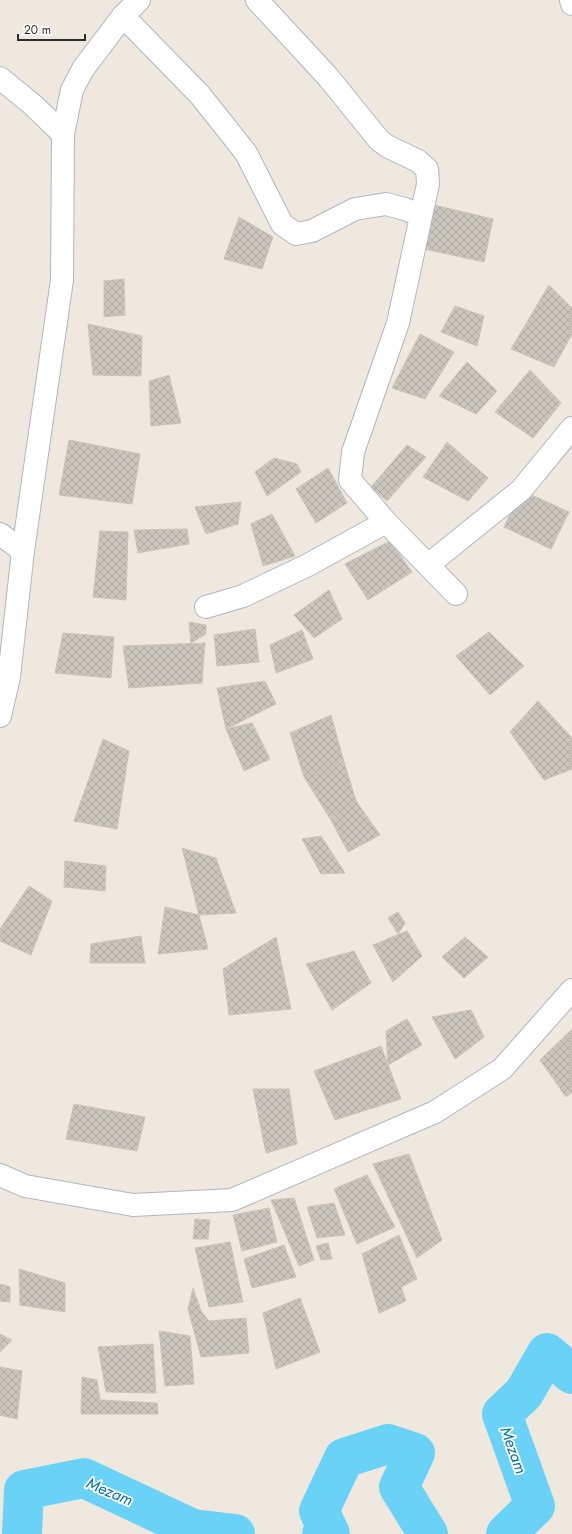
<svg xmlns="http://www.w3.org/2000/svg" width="572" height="1534" viewBox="0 0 572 1534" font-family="Jost,sans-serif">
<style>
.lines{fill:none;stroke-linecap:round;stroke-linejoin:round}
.river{stroke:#6bd2f7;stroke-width:40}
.building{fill:url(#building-cross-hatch);stroke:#cbc4b8}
.minor-casing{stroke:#b2b5c1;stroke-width:24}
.tertiary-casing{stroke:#b2b5c1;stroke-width:24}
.minor{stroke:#fff;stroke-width:22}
.tertiary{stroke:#fff;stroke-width:22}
.labels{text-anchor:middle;stroke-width:3.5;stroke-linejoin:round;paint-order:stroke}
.water-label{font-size:16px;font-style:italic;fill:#0471aa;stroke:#fff}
</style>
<defs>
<pattern id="building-cross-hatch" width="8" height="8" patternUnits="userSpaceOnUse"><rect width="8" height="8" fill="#cbc6bd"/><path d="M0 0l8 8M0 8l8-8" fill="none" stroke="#afaaa3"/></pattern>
</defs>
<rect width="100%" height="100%" fill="#efe8de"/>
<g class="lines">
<path class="river" d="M 22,1534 L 24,1490 L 84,1478 L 193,1529 L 235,1534
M 322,1534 L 330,1534 L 319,1511 L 344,1458 L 388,1444 L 415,1453 L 399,1487 L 428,1534
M 506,1534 L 535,1506 L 502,1414 L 524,1393 L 547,1353 L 572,1374"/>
</g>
<path class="building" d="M 434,205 L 493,219 L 484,262 L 424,249 Z
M 239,217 L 273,237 L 262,269 L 224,259 Z
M 124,279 L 125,315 L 104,317 L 104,281 Z
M 549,285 L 572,308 L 572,334 L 554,367 L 511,349 Z
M 455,306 L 484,316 L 477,346 L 441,332 Z
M 88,324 L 142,336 L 141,376 L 93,375 Z
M 420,334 L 454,352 L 425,399 L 392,388 Z
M 467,362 L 497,391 L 476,414 L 439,396 Z
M 530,370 L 561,403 L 533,438 L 495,412 Z
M 169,375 L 181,423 L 151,426 L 149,381 Z
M 69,440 L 140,454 L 132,504 L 59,495 Z
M 447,442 L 488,478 L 468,501 L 423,477 Z
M 407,445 L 426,457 L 387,501 L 371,487 Z
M 274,458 L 297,464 L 301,472 L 267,496 L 255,472 Z
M 328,468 L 347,503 L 316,523 L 296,489 Z
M 521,490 L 569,512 L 551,549 L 504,527 Z
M 241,502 L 238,524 L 206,534 L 195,507 Z
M 272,514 L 295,556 L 263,566 L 251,524 Z
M 187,529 L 189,544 L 138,553 L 134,530 Z
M 100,531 L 128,532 L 126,600 L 93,597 Z
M 390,541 L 412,572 L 368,600 L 345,564 Z
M 329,590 L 342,619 L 314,638 L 294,615 Z
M 189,622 L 206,625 L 206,634 L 191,643 Z
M 255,629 L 259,662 L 217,666 L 214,635 Z
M 302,630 L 313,659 L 276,673 L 270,645 Z
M 489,632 L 524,666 L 490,695 L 456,656 Z
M 63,633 L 114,637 L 111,678 L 55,673 Z
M 205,643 L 202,683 L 129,688 L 123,646 Z
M 265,681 L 276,704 L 226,729 L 217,688 Z
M 538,701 L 572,738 L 572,769 L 544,780 L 510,732 Z
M 331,715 L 344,762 L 304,777 L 290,733 Z
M 252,723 L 270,759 L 244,771 L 226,729 Z
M 103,739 L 129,751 L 117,829 L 74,821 Z
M 344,762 L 356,801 L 331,820 L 304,777 Z
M 356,801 L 380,835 L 348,852 L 331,820 Z
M 321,836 L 345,873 L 321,874 L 302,839 Z
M 182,848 L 216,858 L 236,913 L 199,915 Z
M 65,861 L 106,866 L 105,891 L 64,887 Z
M 29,886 L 52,901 L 31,955 L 0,941 L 0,929 Z
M 165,907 L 199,915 L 208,949 L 158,954 Z
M 398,912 L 405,923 L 398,934 L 388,918 Z
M 407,931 L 422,956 L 393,982 L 373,945 Z
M 141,936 L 145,963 L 90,963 L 91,944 Z
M 276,937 L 291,1009 L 229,1015 L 223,969 Z
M 465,937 L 488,957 L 464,978 L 442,957 Z
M 354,951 L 371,983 L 332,1010 L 306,964 Z
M 471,1010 L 484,1037 L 455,1059 L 432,1017 Z
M 407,1019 L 422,1045 L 388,1065 L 386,1031 Z
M 572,1029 L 572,1092 L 566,1097 L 540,1060 Z
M 381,1046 L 401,1099 L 335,1120 L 314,1071 Z
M 253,1089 L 289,1089 L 297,1144 L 266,1153 Z
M 74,1104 L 145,1117 L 137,1151 L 66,1139 Z
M 409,1154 L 442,1240 L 417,1258 L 373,1164 Z
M 367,1175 L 395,1227 L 357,1244 L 334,1189 Z
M 294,1198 L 314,1260 L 299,1266 L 271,1200 Z
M 334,1203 L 345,1235 L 317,1238 L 307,1207 Z
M 269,1208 L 277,1242 L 242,1251 L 233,1215 Z
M 195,1219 L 210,1220 L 208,1239 L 193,1239 Z
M 399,1235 L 417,1279 L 401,1287 L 406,1301 L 379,1313 L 362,1254 Z
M 230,1242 L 243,1302 L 209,1307 L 195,1248 Z
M 328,1243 L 332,1259 L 321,1260 L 316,1246 Z
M 284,1245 L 296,1277 L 252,1288 L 244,1259 Z
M 19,1269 L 65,1283 L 65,1312 L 20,1305 Z
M 0,1284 L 10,1287 L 10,1302 L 0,1301 Z
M 193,1288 L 201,1311 L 209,1321 L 246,1318 L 249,1353 L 201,1357 L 188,1309 Z
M 300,1298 L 320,1352 L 276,1369 L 263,1313 Z
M 159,1331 L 190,1336 L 194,1384 L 165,1386 Z
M 0,1334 L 12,1340 L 0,1352 Z
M 153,1344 L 156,1393 L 106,1392 L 98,1347 Z
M 0,1367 L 22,1371 L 17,1419 L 0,1415 Z
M 82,1377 L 97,1380 L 100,1400 L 157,1403 L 158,1414 L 81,1414 Z"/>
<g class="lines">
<g class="minor-casing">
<path id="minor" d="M 257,0 L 328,77 L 379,140 L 387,146 L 418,161 L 427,169 L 428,184 L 398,323 L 353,452 L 350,480 L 386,522 L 456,594
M 571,0 L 572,4
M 123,16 L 200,95 L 246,153 L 282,224 L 296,234 L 312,231 L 355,209 L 386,204 L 405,209 L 421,216
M 0,78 L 33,105 L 63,134
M 0,534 L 23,551
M 428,565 L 521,490 L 572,428
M 206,607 L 243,596 L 308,565 L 386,522
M 0,1175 L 25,1186 L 133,1205 L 232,1200 L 435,1112 L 502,1069 L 572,990"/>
</g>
<g class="tertiary-casing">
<path id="tertiary" d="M 0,716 L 9,677 L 23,551 L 62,280 L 63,134 L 72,90 L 83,69 L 123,16 L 139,0"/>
</g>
<use href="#minor" class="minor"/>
<use href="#tertiary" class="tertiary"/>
</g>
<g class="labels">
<g class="water-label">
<text transform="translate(514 1450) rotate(70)" y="6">Mezam</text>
<text transform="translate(110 1491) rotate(23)" y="6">Mezam</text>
</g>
</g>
<path d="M18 34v6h67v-6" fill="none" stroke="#2d2d2d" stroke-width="2"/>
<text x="24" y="34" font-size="12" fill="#2d2d2d" stroke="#ffffff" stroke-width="3" paint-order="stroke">20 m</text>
</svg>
